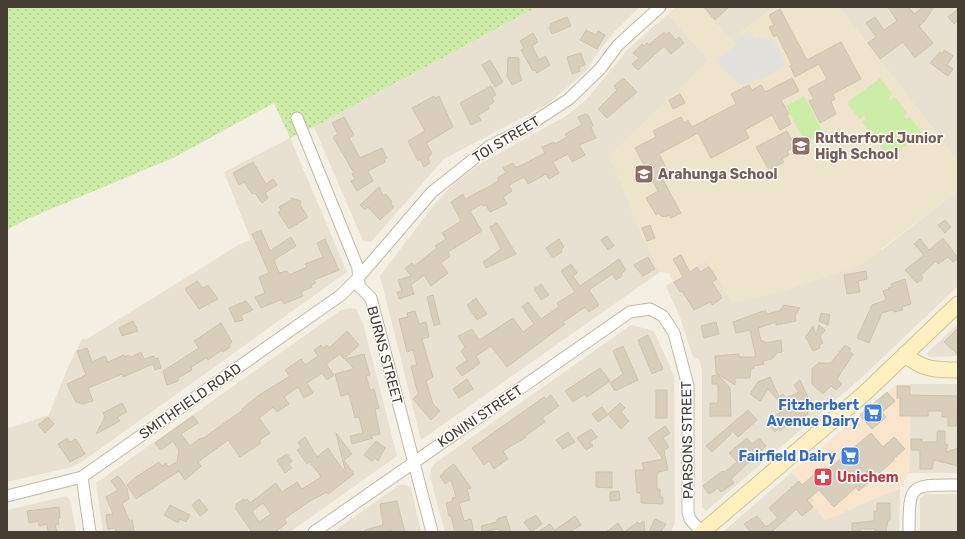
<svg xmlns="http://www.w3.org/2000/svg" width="965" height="539" viewBox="0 0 965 539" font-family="Rubik,sans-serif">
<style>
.residential{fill:#e8e1d1}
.commercial{fill:#f8e5cc}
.education{fill:#eee4cc}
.grass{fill:url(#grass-dots)}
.park{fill:#cdeca8}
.parking{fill:#e3e1dc}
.building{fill:#d9cdbb;stroke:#d1c2aa;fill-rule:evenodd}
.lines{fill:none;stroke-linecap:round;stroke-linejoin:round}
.street-casing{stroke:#c3b9a8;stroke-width:13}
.secondary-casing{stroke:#d7c48f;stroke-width:17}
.street{stroke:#fff;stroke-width:11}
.secondary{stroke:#fff0c2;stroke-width:15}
.labels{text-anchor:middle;stroke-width:3;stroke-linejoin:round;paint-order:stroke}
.education-label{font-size:14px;font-weight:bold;fill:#785e54;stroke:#fff;text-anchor:start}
.street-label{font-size:14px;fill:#463e33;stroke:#fff}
.shop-label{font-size:14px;font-weight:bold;fill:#366cbe;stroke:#fff;text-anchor:end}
.health-label{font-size:14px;font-weight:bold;fill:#be3a42;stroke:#fff;text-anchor:start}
</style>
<defs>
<pattern id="grass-dots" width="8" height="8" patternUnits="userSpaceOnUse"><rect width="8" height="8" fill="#cdeca8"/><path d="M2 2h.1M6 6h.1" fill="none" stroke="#b1cb91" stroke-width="1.8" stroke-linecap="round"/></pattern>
</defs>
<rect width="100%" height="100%" fill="#f3efe3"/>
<path class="residential" d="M 537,7 L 640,7 L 615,31 L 592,60 L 587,70 L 548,104 L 444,159 L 371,242 L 363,241 L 314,127 Z
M 701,7 L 774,7 L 731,40 Z
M 839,7 L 958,7 L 958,161 Z
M 668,14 L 709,60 L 625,192 L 638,227 L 660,272 L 421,440 L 380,276 L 433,206 L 454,183 L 478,165 L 566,116 L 587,99 L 628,49 Z
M 290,138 L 347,272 L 83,461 L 72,467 L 7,482 L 7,424 L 9,428 L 49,415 L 67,369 L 82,339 L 87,339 L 240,244 L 251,240 L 224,172 Z
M 958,190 L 958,286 L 860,379 L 706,511 L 702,507 L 702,371 L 700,361 L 692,355 L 680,317 L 666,286 L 706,260 L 882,250 Z
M 351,308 L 356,309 L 363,323 L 397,456 L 290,532 L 103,532 L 96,483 L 341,310 Z
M 958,324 L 958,356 L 929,357 L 927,353 Z
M 631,325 L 654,331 L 674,375 L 675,523 L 671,532 L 445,532 L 430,477 L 431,469 L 435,463 Z
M 911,384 L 958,384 L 958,473 L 909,473 Z
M 792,472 L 815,500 L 825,520 L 900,488 L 899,532 L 723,532 Z
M 399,485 L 406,485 L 411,488 L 421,532 L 333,532 Z
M 925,494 L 958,494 L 958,532 L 920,532 L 920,498 Z
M 67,496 L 71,502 L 76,532 L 7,532 L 7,510 Z"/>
<path class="commercial" d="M 897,384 L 911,384 L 909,473 L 900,488 L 825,520 L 811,504 L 815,499 L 792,472 Z"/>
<path class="education" d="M 676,7 L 701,7 L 731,40 L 774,7 L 839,7 L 958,161 L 958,190 L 860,266 L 787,290 L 733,303 L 706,260 L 673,281 L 669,273 L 660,272 L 638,227 L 625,192 L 609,156 L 709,60 L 668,14 Z"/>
<path class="grass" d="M 7,7 L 537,7 L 314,127 L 290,138 L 274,103 L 175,157 L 25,220 L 7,230 Z"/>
<path class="park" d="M 880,78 L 892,94 L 889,97 L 891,100 L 895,97 L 907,113 L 904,116 L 906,119 L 910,117 L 922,133 L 890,158 L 877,142 L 881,139 L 878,136 L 875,138 L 862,122 L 866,119 L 864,116 L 860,119 L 847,103 Z
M 804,96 L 823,133 L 805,142 L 786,106 Z"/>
<path class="parking" d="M 750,31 L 755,39 L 759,37 L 761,40 L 766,38 L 768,41 L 773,38 L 786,64 L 781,66 L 782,69 L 760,80 L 756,79 L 743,86 L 722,69 L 716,59 L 736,45 L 733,39 Z"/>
<path class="building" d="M 704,7 L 729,7 L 715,20 Z
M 888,7 L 909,7 L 914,14 L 923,7 L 934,7 L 924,22 L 919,26 L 933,43 L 915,58 L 903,42 L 880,59 L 868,43 L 876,37 L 866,23 L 875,17 L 884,30 L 897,21 Z
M 780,9 L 807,60 L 841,42 L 861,79 L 833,94 L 835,99 L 831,101 L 836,114 L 820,123 L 809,101 L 814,99 L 808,89 L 827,79 L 819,64 L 795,77 L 790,66 L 792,65 L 777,35 L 774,37 L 769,27 L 774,25 L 769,15 Z
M 958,9 L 958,21 L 954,24 L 948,17 Z
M 567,17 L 571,26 L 552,34 L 549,27 L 552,27 L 550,24 Z
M 586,30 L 596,35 L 598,31 L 605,35 L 597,49 L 580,40 Z
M 664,32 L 666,35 L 669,32 L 676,40 L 679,37 L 684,43 L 671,54 L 664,46 L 638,70 L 632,64 L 639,58 L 633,53 L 642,44 L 644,46 L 647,43 L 649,45 Z
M 533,33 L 538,42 L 532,46 L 539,60 L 545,56 L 550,65 L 537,73 L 535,70 L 533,71 L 521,50 L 524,48 L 520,41 Z
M 944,50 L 953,56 L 947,65 L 953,69 L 948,76 L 930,63 L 940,52 L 942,54 Z
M 581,53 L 585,65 L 579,67 L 580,71 L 572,74 L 567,57 Z
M 508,57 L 519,58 L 519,73 L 522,80 L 512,85 L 507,76 Z
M 490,60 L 503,82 L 495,87 L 482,65 Z
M 623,78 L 637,92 L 607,118 L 598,109 L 617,90 L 614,86 Z
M 792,78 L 799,91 L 781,100 L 789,114 L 787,115 L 791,124 L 780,130 L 772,115 L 745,130 L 749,138 L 711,158 L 698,133 L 659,154 L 670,176 L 663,180 L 681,213 L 671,218 L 669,215 L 665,217 L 661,216 L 659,213 L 656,215 L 646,198 L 658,191 L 635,148 L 656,137 L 653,131 L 681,117 L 684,123 L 688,120 L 692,127 L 736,104 L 731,94 L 749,85 L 752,90 L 761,85 L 765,92 Z
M 491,86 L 496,95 L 492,97 L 494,102 L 488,106 L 489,109 L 478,115 L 481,120 L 471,125 L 460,103 Z
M 680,94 L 685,103 L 673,109 L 669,100 Z
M 434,96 L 436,98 L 439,96 L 453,127 L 426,143 L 432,153 L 428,158 L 430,163 L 424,167 L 420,159 L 418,161 L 408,141 L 425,131 L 412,108 Z
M 585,114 L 588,115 L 593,125 L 591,127 L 596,138 L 579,145 L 585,155 L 572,162 L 568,154 L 553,162 L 559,173 L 549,179 L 546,174 L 528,184 L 524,177 L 509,185 L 512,191 L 503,197 L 507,204 L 490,212 L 486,205 L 483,206 L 482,204 L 470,211 L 482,231 L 448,252 L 450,256 L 441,263 L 448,273 L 431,286 L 424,275 L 411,285 L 414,294 L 399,299 L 397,292 L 402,291 L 398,280 L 411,276 L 405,268 L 412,263 L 414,266 L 437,248 L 435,246 L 446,239 L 442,233 L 461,221 L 451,202 L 463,194 L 465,199 L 492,185 L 499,180 L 497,178 L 506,173 L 503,168 L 513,163 L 515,167 L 520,166 L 545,153 L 542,147 L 554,142 L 555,144 L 567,137 L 565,134 L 582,125 L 578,117 Z
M 344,117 L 354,135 L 349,138 L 360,158 L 382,148 L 387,158 L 384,159 L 385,162 L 368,171 L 373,181 L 357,191 L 351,181 L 355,179 L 352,174 L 354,173 L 333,137 L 338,134 L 332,123 Z
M 787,131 L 795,147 L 787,151 L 789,155 L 782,159 L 784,162 L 769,170 L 756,147 Z
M 253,162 L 266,184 L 273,179 L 277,185 L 265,193 L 268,198 L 262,203 L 255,193 L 252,194 L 244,182 L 239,185 L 233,173 Z
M 379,187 L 383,196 L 386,194 L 392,202 L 390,203 L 394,207 L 380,220 L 368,207 L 365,210 L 360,205 Z
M 291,198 L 301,201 L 300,205 L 308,217 L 289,229 L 278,212 L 281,210 L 279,207 L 291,200 Z
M 945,220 L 951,227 L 945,233 L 938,225 Z
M 497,223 L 516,254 L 486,268 L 483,262 L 501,249 L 490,227 Z
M 650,225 L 655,238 L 647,241 L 642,228 Z
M 261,230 L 270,251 L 291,237 L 296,246 L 274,260 L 279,273 L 287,271 L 289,275 L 307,267 L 305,264 L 323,257 L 317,243 L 325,239 L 339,270 L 314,280 L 316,283 L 311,285 L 312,287 L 301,292 L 303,296 L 284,304 L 282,300 L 280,300 L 261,308 L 255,297 L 265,293 L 259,277 L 269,273 L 252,234 Z
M 607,236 L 614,246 L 608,250 L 601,240 Z
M 943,238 L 958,258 L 953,262 L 948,257 L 938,264 L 936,261 L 921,275 L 923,278 L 917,283 L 905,270 L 924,255 L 914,244 L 920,239 L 929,250 Z
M 559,239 L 564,247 L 561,249 L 562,252 L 553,258 L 546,248 Z
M 681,255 L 690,272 L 697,267 L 700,272 L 709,267 L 717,279 L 712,282 L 722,298 L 712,305 L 710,302 L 694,310 L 682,291 L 680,292 L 674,282 L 683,277 L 673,259 Z
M 648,257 L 655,269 L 643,276 L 634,265 Z
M 619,259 L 626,270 L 621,274 L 622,276 L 616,280 L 612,274 L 589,290 L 599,305 L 589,312 L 585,307 L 563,322 L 565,324 L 507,367 L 491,346 L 476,356 L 480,363 L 462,376 L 456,368 L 467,360 L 461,351 L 465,347 L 458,336 L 472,329 L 479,340 L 513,318 L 523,332 L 534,324 L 522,307 L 528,302 L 541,319 L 559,307 L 557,303 L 575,292 L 561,271 L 571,264 L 577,273 L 573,276 L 580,286 Z
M 866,271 L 867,279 L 858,281 L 860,292 L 847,294 L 844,275 Z
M 905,279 L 911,304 L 902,307 L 903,310 L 894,312 L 893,310 L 882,313 L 869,343 L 857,338 L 872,305 L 886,300 L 883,291 L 889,289 L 888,288 L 892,287 L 891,284 Z
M 197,281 L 203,288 L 208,285 L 218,299 L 199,309 L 185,289 Z
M 541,284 L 549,295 L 541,300 L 534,289 Z
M 433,295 L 440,324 L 434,326 L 427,297 Z
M 476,298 L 487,314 L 477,320 L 467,305 Z
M 246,301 L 253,310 L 241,315 L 243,320 L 235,322 L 229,308 Z
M 784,305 L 800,308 L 795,315 L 796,321 L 776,325 L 776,322 L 758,328 L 761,341 L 764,341 L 765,343 L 781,340 L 782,352 L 777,353 L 772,359 L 763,361 L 764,364 L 754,366 L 754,368 L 751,368 L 750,378 L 735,378 L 735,385 L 716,373 L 715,356 L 739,354 L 739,357 L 756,357 L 750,330 L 736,333 L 733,322 L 763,311 L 766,311 L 767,314 L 779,311 Z
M 415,311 L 419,324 L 426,322 L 429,337 L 422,339 L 433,377 L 426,381 L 433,404 L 440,411 L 431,420 L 413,399 L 418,394 L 411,366 L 417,365 L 413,350 L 407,352 L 399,319 L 408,317 L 407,313 Z
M 821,313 L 830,315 L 828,325 L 819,321 Z
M 133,321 L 138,331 L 122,336 L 119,328 Z
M 716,322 L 719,334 L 704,338 L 701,326 Z
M 221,323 L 232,342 L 229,345 L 230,347 L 223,352 L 222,350 L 208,360 L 206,358 L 191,367 L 192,370 L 178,378 L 178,381 L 167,385 L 163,371 L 199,348 L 194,341 Z
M 819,325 L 825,330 L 820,337 L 823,343 L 819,345 L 820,348 L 813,351 L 807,339 L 805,338 L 813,326 L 816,336 Z
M 958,328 L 958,355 L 944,342 Z
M 347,331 L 359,345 L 344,359 L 340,354 L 326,364 L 334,375 L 327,380 L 322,373 L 307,383 L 313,393 L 311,394 L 304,398 L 298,387 L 284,397 L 289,404 L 277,412 L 273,407 L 259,418 L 270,433 L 259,441 L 261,443 L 240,457 L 228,440 L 198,462 L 201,466 L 185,480 L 179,471 L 136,499 L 127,485 L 136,477 L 159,462 L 162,466 L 166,463 L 168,467 L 177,462 L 179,450 L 173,441 L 161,450 L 155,443 L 193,416 L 198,423 L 181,434 L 190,446 L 199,439 L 205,437 L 243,410 L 242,409 L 259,395 L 290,376 L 285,370 L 301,359 L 305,365 L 318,356 L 314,350 L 321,345 L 323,348 L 327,345 L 329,348 Z
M 648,335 L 663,369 L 652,374 L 638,340 Z
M 845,345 L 851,349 L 849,351 L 853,354 L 837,379 L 842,384 L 836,390 L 831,386 L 823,394 L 812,384 L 812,369 L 818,363 L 831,363 Z
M 623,346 L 638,380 L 615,391 L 610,383 L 623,374 L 613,351 Z
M 87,348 L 92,362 L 105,356 L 108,362 L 124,355 L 125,357 L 129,355 L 131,357 L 141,352 L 144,359 L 154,356 L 155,359 L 158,358 L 161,368 L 155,370 L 153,364 L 123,377 L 122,374 L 88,388 L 93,401 L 82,404 L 76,402 L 67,384 L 86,375 L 77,351 Z
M 364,354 L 370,375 L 366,376 L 370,390 L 374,389 L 379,408 L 375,409 L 380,434 L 370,436 L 373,438 L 352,444 L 350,436 L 363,433 L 359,417 L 355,418 L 349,394 L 341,396 L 335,374 L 354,369 L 345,359 Z
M 600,368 L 610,381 L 587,397 L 585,394 L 573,402 L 565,391 Z
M 718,375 L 730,388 L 731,416 L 710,416 L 710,403 L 718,403 L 718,384 L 712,384 L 712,376 Z
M 770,377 L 779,397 L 783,394 L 786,398 L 799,392 L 794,385 L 800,380 L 810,402 L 809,403 L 812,409 L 807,412 L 808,414 L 799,419 L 789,427 L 787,425 L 780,431 L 778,429 L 775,432 L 767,423 L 785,408 L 768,389 L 760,401 L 750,394 L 758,382 Z
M 467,379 L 473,389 L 459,398 L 453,389 Z
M 897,386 L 910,386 L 910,395 L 958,396 L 956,426 L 948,426 L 948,417 L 942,417 L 942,411 L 928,411 L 928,416 L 900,416 L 900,397 L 897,399 Z
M 656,390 L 667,390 L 667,418 L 656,418 Z
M 887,392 L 895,401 L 882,412 L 886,417 L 872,429 L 860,415 Z
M 551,395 L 559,406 L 542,418 L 545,422 L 525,436 L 526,437 L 503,451 L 508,459 L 494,469 L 489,461 L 484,465 L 472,448 L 544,397 L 546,399 Z
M 122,403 L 127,412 L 117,417 L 120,421 L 96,434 L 105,417 L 103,413 Z
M 620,403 L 625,408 L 621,412 L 629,421 L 621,429 L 608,414 Z
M 602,407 L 608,415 L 598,422 L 592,414 Z
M 748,410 L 757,420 L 738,437 L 731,429 L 731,434 L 712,452 L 706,446 Z
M 48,417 L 54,424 L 45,433 L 38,425 Z
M 665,426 L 670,433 L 663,438 L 669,447 L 664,450 L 668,470 L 658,472 L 657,475 L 657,489 L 660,489 L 660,497 L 663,497 L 663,504 L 641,503 L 641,493 L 637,493 L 635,470 L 644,470 L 642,463 L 663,459 L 648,438 Z
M 591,429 L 597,437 L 590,442 L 593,446 L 586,450 L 577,438 Z
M 937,431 L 945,431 L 945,444 L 948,445 L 946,452 L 958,448 L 958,466 L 934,460 L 932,469 L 920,469 L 920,450 L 911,450 L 911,439 L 922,439 L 922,442 L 937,442 Z
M 568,432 L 575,442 L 563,449 L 556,440 Z
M 336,433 L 352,454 L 344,460 L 354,474 L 328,494 L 327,492 L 310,501 L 284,519 L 287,523 L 275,532 L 252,532 L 235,508 L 237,506 L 236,504 L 244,499 L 245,501 L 247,499 L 250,503 L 276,483 L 282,492 L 297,482 L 302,489 L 321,477 L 310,462 L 307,464 L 297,450 L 301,447 L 298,442 L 305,437 L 317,457 L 328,448 L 346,474 ZM 263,503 L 271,514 L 259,522 L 252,511 Z
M 871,433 L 883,447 L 894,437 L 905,449 L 893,459 L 894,460 L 859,491 L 856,487 L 834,507 L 819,490 L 807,500 L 813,507 L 802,516 L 796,509 L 772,532 L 751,532 L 744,524 L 757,516 L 766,527 L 778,518 L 769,508 L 799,481 L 802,485 L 817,472 L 824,473 Z
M 67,438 L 70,442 L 76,439 L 85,454 L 70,462 L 58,444 Z
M 747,438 L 752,444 L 759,438 L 766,446 L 731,479 L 734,483 L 721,492 L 718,488 L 709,494 L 703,486 L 722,471 L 725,472 L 737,462 L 729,453 Z
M 376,441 L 385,448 L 378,461 L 375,458 L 372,461 L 364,455 Z
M 287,454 L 292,461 L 288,464 L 292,468 L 285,473 L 277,460 Z
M 454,464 L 471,488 L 467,489 L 470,500 L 459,503 L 464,521 L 471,519 L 474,532 L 455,532 L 451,516 L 449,516 L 446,503 L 453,501 L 452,498 L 456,497 L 451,480 L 445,484 L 440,476 L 444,473 L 443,472 Z
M 596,472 L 612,472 L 612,488 L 596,487 Z
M 118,476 L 127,488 L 129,499 L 122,503 L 129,520 L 132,520 L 134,531 L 116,532 L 115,528 L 108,529 L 106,515 L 113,514 L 106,497 L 118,490 L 111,481 Z
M 619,491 L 620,500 L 610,501 L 610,492 Z
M 199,499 L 208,510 L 200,516 L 192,505 Z
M 397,501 L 405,532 L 392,532 L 392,530 L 383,532 L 366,532 L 365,530 L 383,525 L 380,504 Z
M 877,503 L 890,503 L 890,520 L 888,520 L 886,532 L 875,532 L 875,529 L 860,529 L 860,532 L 852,532 L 852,523 L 874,521 L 874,511 L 877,511 Z
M 170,505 L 190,515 L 186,522 L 180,519 L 178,523 L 164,515 Z
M 59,507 L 60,518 L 58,518 L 59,524 L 55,525 L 57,532 L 48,532 L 47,524 L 39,526 L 38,521 L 29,523 L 27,511 Z
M 536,515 L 542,524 L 531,532 L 524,522 Z
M 506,516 L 511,532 L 500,532 L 499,529 L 482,532 L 481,526 L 497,522 L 497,519 Z
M 575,516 L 581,525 L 570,532 L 538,532 L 550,524 L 555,530 Z
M 655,519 L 666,524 L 661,532 L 649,532 Z
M 644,521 L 645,532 L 606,532 L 618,523 L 624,532 L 638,522 L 639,524 Z"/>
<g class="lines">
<g class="street-casing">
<path id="street" d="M 297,118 L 358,268 L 359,286 L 371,298 L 432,532
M 82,477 L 90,532
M 7,496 L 82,477 L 341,295 L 358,278 L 432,192 L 490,146 L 520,131 L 569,99 L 600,69 L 618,45 L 660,7
M 314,532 L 630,312 L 650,309 L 663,316 L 674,333 L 688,386 L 688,512 L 690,519 L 701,532
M 909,532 C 909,483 910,485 958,485"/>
</g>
<g class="secondary-casing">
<path id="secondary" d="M 905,354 C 921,370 937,370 958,370
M 702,532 L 866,392 L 958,304"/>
</g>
<use href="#street" class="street"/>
<use href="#secondary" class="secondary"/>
</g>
<defs>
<g id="school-square" transform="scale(1)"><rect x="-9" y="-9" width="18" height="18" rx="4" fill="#8d6e63" stroke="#fff"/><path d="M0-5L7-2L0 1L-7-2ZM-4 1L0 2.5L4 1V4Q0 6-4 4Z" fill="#fff"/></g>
<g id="supermarket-square" transform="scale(1)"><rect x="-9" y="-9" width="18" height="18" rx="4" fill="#3f7fe0" stroke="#fff"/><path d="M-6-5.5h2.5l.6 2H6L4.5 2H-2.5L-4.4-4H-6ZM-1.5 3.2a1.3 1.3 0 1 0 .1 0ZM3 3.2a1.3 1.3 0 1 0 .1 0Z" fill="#fff"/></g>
<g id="pharmacy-square" transform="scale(1)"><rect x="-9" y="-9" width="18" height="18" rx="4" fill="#e0444e" stroke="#fff"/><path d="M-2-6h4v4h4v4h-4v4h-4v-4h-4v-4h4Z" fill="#fff"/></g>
</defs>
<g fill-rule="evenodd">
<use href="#school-square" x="801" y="146"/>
<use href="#school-square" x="644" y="174"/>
<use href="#supermarket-square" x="873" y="413"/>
<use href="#supermarket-square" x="850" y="456"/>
<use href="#pharmacy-square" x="823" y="477"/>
</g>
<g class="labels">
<g class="education-label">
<text x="815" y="143">Rutherford Junior<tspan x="815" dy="16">High School</tspan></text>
<text x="658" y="179">Arahunga School</text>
</g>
<g class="street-label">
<text transform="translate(506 139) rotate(-31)" y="5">TOI STREET</text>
<text transform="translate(385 355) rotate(75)" y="5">BURNS STREET</text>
<text transform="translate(190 401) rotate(-35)" y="5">SMITHFIELD ROAD</text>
<text transform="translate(480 416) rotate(-34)" y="5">KONINI STREET</text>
<text transform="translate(687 440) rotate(-91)" y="5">PARSONS STREET</text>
</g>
<g class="shop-label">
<text x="859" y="410">Fitzherbert<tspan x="859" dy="16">Avenue Dairy</tspan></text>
<text x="836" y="461">Fairfield Dairy</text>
</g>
<g class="health-label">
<text x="837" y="482">Unichem</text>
</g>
</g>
<rect width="965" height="539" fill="none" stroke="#463e33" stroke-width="16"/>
</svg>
